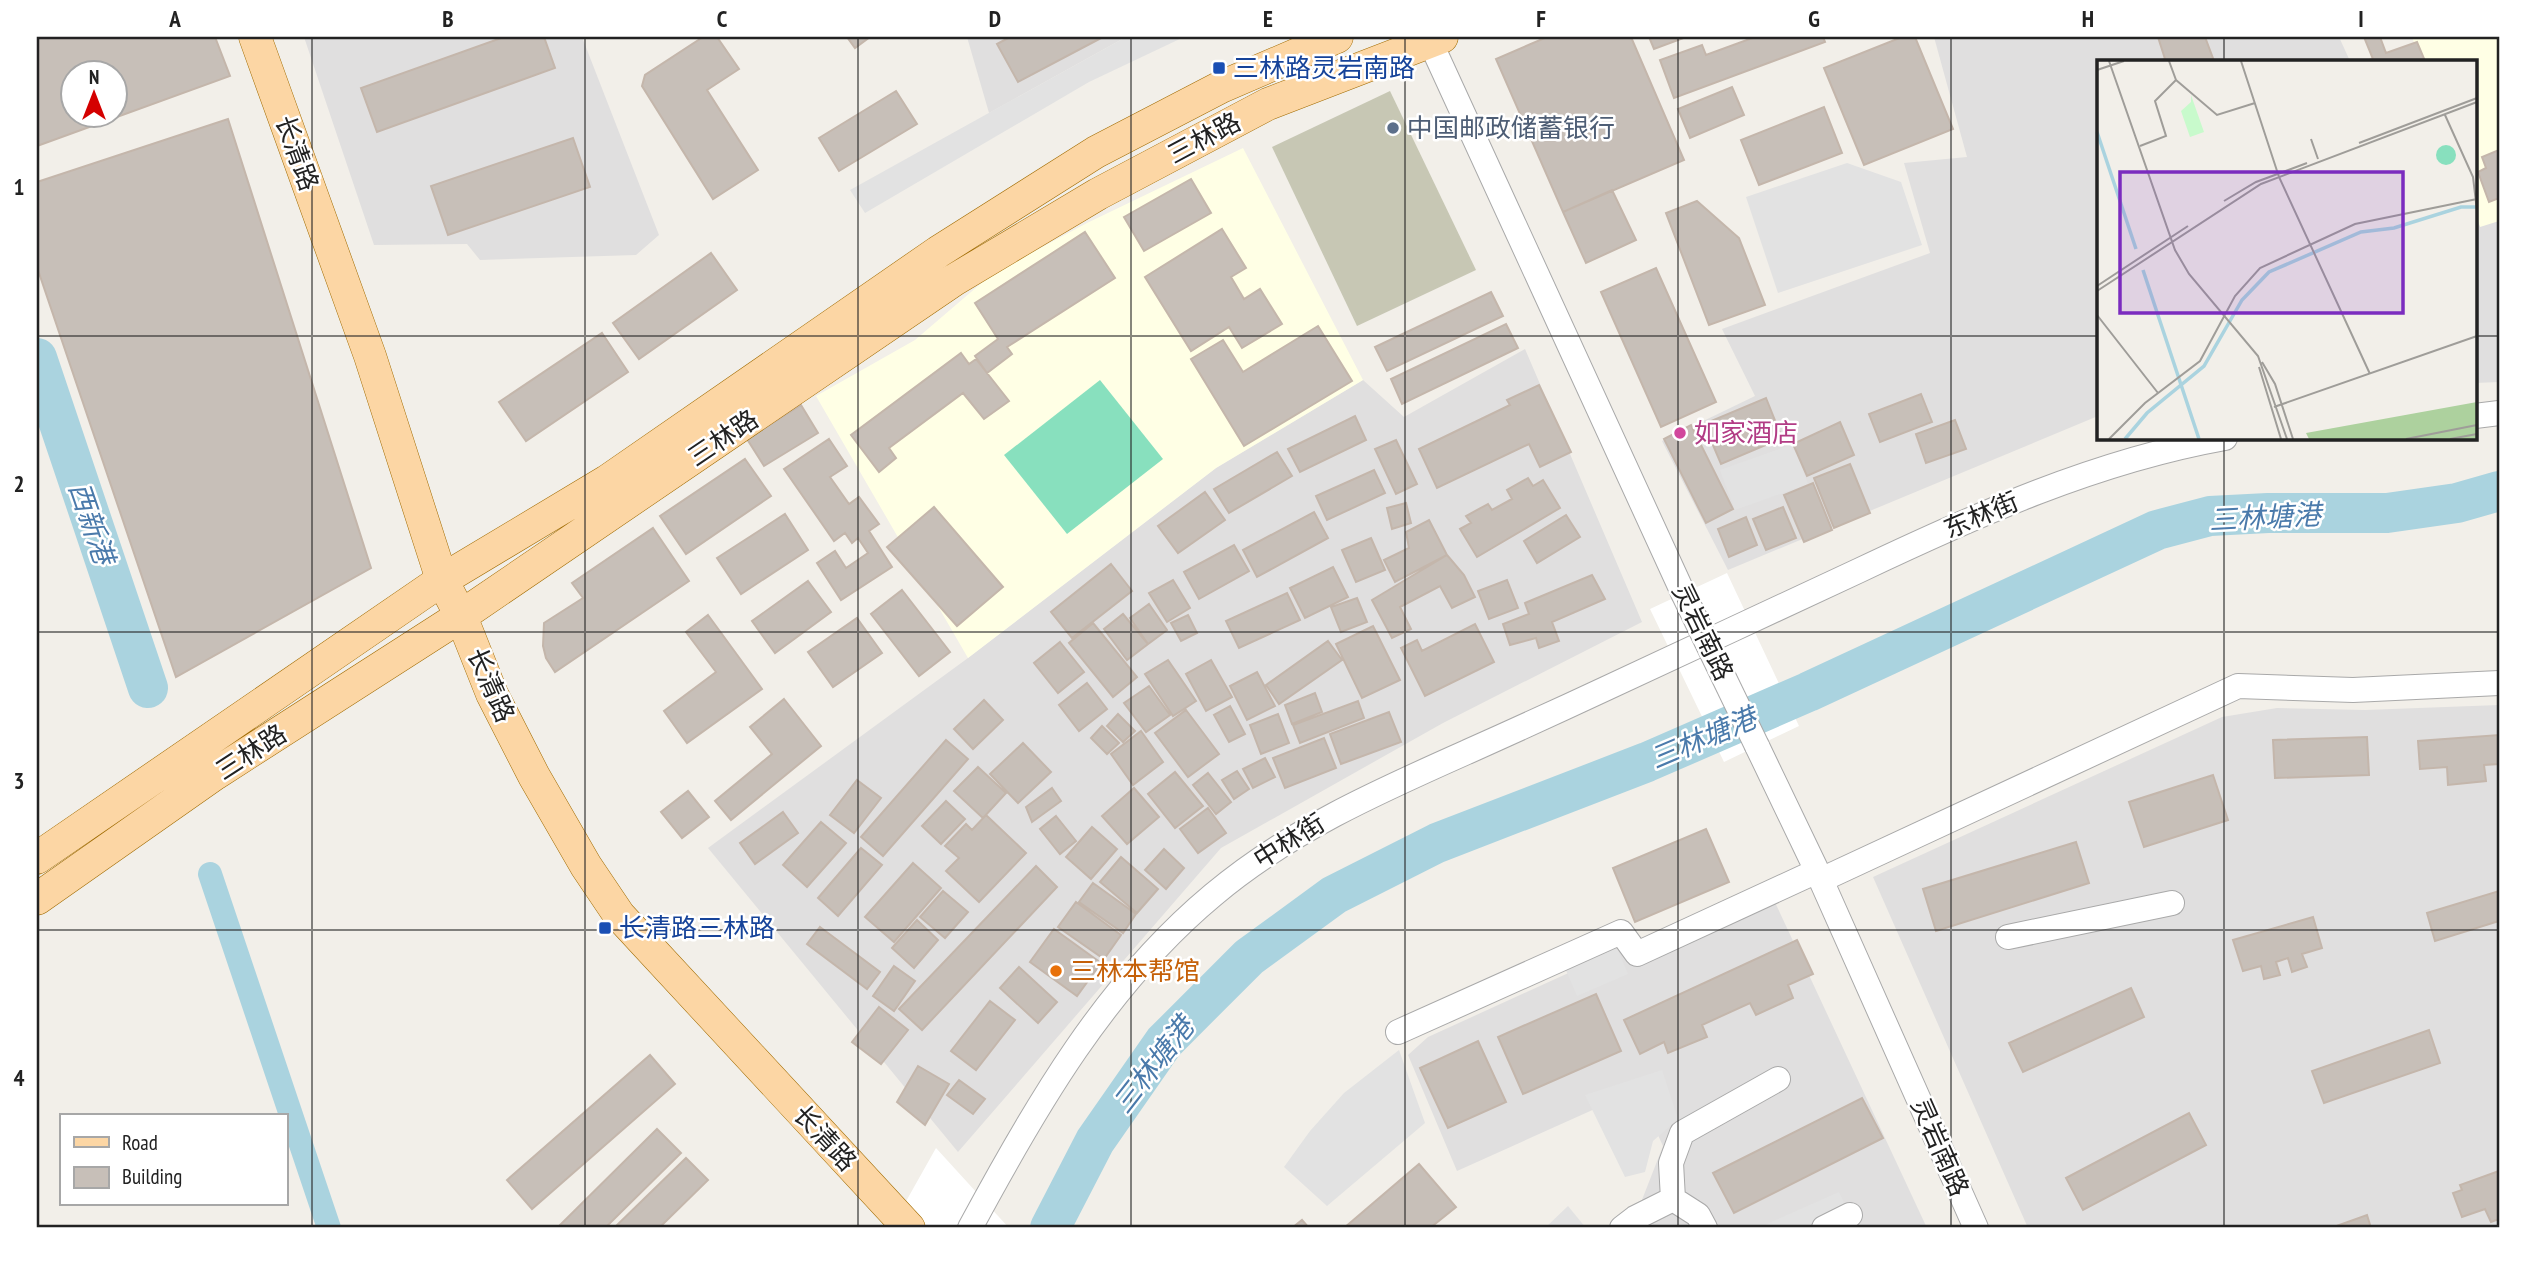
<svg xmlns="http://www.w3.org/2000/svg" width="2536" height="1265" viewBox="0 0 2536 1265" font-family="'PT Sans Narrow','Noto Sans SC',sans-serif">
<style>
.residential{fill:#e0dfdf}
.education{fill:#ffffe5}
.construction{fill:#c7c7b4}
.pitch{fill:#88e0be}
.parking{fill:#e2e2e2}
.pier{fill:#fff}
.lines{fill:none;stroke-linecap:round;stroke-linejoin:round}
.canal{stroke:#aad3df;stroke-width:24}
.river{stroke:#aad3df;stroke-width:40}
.building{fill:#c7bfb8;stroke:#c4b6ab;stroke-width:2;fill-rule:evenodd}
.minor-casing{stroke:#a9a9a9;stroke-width:26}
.major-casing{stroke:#a06b00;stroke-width:33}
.minor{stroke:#fff;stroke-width:24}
.major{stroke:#fcd6a4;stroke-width:32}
.minor-bridge-casing{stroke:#a9a9a9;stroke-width:26;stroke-linecap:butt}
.minor-bridge{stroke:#fff;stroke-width:24}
.grid{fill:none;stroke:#222;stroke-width:2;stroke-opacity:0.55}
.transit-dot{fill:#1a4fb4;stroke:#fff;stroke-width:2.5}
.service-dot{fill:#5c6f8a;stroke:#fff;stroke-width:2.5}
.hotel-dot{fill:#d1479c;stroke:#fff;stroke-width:2.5}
.food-dot{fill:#e8710a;stroke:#fff;stroke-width:2.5}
.labels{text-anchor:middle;stroke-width:5;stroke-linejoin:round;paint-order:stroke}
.transit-label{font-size:26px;fill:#164399;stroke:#fff;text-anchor:start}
.service-label{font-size:26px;fill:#4e5e75;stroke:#fff;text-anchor:start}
.street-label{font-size:26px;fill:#222;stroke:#fff}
.hotel-label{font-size:26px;fill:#b23c85;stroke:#fff;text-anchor:start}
.food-label{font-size:26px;fill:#c56008;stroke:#fff;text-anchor:start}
.water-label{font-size:28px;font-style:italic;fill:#4a7aab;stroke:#fff}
.inset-river{fill:none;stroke:#aad3df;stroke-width:3.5}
.inset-road{fill:none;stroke:#9f9d99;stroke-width:2}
.view{fill:#7b2cbf;fill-opacity:0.15;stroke:#7b2cbf;stroke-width:3.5}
.inset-edge{fill:none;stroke:#222;stroke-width:3.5}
.neatline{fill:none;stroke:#222;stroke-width:2.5}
.grid-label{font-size:23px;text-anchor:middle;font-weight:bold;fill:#222}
</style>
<rect width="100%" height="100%" fill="#f2efe9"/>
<path class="residential" d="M 304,37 L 582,37 L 659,235 L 636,255 L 480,260 L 467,244 L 374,245 Z
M 967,37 L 1126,37 L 989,113 Z
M 1934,37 L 2339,37 L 2350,61 L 2098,61 L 2098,416 L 1728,570 L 1662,441 L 1755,396 L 1722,329 L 1930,253 L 1904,163 L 1967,157 Z
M 2475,207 L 2499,212 L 2499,382 L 2475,383 Z
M 1525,349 L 1642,622 L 1443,723 L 1221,848 L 958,1152 L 708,848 L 968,658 L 1216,468 L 1363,380 L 1404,417 Z
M 2499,705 L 2499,1228 L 2028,1228 L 1873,877 L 2222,717 L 2277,708 L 2365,710 Z
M 1766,883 L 1927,1228 L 1631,1228 L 1663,1146 L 1637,1090 L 1457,1171 L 1408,1055 L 1428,1037 Z"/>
<path class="education" d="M 2412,37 L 2499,37 L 2499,221 L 2480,227 L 2475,212 L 2475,61 L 2421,61 Z
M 1243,148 L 1363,380 L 1216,468 L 968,658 L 816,396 L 915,340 L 992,274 L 1087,223 Z"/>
<path class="construction" d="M 1390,91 L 1476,270 L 1357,326 L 1272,147 Z"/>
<path class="pitch" d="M 1100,380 L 1163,459 L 1067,534 L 1004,455 Z"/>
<path class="parking" d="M 1126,37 L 1184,37 L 1089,82 L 865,213 L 850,190 Z
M 1847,163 L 1901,182 L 1922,245 L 1778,293 L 1746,197 Z
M 1793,444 L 1808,484 L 1735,510 L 1720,470 Z
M 1613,939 L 1628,974 L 1577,996 L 1562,961 Z
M 1399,1050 L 1425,1123 L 1327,1206 L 1284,1167 L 1310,1131 L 1344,1093 Z
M 1662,1070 L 1678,1119 L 1653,1141 L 1645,1172 L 1625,1177 L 1585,1095 Z
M 1839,1192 L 1850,1215 L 1820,1228 L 1758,1228 Z
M 1568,1206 L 1586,1228 L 1545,1228 Z"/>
<path class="pier" d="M 1727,573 L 1799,726 L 1724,762 L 1650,609 Z
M 936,1148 L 1009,1228 L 891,1228 Z"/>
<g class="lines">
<path class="canal" d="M 210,874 L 329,1228"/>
<path class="river" d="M 37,358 L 148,688
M 1050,1228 L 1095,1141 L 1164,1042 L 1249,957 L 1334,895 L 1437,843 L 1647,762 L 1808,692 L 2157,530 L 2210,516 L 2268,513 L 2387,513 L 2457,503 L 2499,491"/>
</g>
<path class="building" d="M 37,37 L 215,37 L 230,76 L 37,146 ZM 74,74 L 116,74 L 116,116 L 74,116 Z
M 504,37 L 544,37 L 555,68 L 377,132 L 361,88 Z
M 703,37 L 717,37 L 739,69 L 707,90 L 758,170 L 713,199 L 642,86 L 645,75 Z
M 847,37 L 870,37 L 855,48 Z
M 1010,37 L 1103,37 L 1018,82 L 997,44 Z
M 1547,37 L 1631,37 L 1684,160 L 1563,212 L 1496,59 Z
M 1649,37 L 1686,37 L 1654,49 Z
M 1755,37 L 1823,37 L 1825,42 L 1674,98 L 1660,60 L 1702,45 L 1706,55 Z
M 1902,37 L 1915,37 L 1953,129 L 1864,165 L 1824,68 Z
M 2158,37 L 2205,37 L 2214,61 L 2160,61 L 2165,59 Z
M 2364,37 L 2380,37 L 2386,53 L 2417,42 L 2425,61 L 2365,61 L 2373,59 Z
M 1732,87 L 1744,115 L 1690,138 L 1678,109 Z
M 896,91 L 917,124 L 839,171 L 819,138 Z
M 1824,107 L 1842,153 L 1759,185 L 1741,140 Z
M 228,119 L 371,568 L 176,677 L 37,267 L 37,182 Z
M 573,138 L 590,187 L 448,235 L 431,186 Z
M 2499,150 L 2499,198 L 2489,202 L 2478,172 L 2486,168 L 2482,157 Z
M 1191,179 L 1211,213 L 1144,251 L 1124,217 Z
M 1612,190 L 1636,240 L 1586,263 L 1563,212 Z
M 1697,201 L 1739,238 L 1765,305 L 1709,325 L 1666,213 Z
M 1222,229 L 1246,268 L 1231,277 L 1244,299 L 1260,289 L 1282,324 L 1242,348 L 1229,327 L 1191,351 L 1145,277 Z
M 1085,232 L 1115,278 L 1007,347 L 1012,354 L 987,373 L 975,356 L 998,339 L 975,303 Z
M 711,253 L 737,290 L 639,359 L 613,323 Z
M 1656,268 L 1716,402 L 1661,427 L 1601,292 Z
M 1491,292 L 1503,316 L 1387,371 L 1375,347 Z
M 1506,324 L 1518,348 L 1402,404 L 1391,379 Z
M 1318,326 L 1352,381 L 1244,446 L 1191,359 L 1223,340 L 1243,372 Z
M 602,333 L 628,372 L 526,441 L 499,402 Z
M 961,353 L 969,364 L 976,359 L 1009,401 L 984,419 L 963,393 L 889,448 L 896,458 L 879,472 L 851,435 Z
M 1539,385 L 1571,452 L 1540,467 L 1529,444 L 1437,488 L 1419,449 L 1510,405 L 1507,400 Z
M 1921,394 L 1932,422 L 1880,442 L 1869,414 Z
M 1766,398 L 1782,438 L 1721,464 L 1704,424 Z
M 801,405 L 818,433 L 764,466 L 747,439 Z
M 1355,416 L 1366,440 L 1300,472 L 1288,449 Z
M 1955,420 L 1966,449 L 1926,463 L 1916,434 Z
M 1840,422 L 1854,455 L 1807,476 L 1793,444 Z
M 1691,425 L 1733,509 L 1706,523 L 1664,439 Z
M 829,439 L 847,466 L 830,477 L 849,504 L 859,497 L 879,524 L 869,531 L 892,567 L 841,600 L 817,563 L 835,551 L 846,568 L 868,553 L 858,538 L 852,543 L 845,533 L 834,541 L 784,469 Z
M 1396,440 L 1417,484 L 1396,494 L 1375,449 Z
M 1277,452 L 1292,476 L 1229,513 L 1214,489 Z
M 745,459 L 771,496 L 686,554 L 660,516 Z
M 1850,464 L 1870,513 L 1834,528 L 1814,478 Z
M 1374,470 L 1385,493 L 1327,520 L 1316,496 Z
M 1528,478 L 1533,486 L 1543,480 L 1560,508 L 1477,557 L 1460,529 L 1471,523 L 1466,516 L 1488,504 L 1492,510 L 1512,499 L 1507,490 Z
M 1813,483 L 1832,530 L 1804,542 L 1784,495 Z
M 1205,492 L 1225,520 L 1178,553 L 1158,526 Z
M 1406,503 L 1411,523 L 1392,529 L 1387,508 Z
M 934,507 L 1003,587 L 957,626 L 887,547 Z
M 1783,507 L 1796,538 L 1766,550 L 1753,519 Z
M 1314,512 L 1328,538 L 1257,577 L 1243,550 Z
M 785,514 L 808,550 L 741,594 L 717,558 Z
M 1566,515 L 1580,537 L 1537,563 L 1524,541 Z
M 1746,517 L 1757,545 L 1729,557 L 1718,529 Z
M 1429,520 L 1447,555 L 1395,582 L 1384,560 L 1409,548 L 1406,532 Z
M 653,528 L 689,581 L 555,672 L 546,658 L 543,646 L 544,623 L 583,598 L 572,583 Z
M 1371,538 L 1385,570 L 1356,582 L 1342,550 Z
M 1234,545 L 1249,571 L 1199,599 L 1184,572 Z
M 1447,555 L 1464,575 L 1475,597 L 1452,608 L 1440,586 L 1400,607 L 1411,629 L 1392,638 L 1372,600 Z
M 1111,564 L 1132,591 L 1072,638 L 1051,612 Z
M 1333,567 L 1348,597 L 1305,618 L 1290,588 Z
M 1592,575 L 1605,599 L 1552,622 L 1559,641 L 1539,648 L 1536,638 L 1510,645 L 1503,624 L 1529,614 L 1525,603 Z
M 1173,580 L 1190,608 L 1167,622 L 1149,593 Z
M 1507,580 L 1518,608 L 1489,619 L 1478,591 Z
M 808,581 L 831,612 L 775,653 L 752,621 Z
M 902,590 L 950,652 L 919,676 L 871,614 Z
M 1287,593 L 1300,620 L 1239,648 L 1226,621 Z
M 1357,598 L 1367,622 L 1341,632 L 1331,607 Z
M 1149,604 L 1167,630 L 1148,644 L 1130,618 Z
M 1123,614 L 1148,644 L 1127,660 L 1104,629 Z
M 708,615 L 762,689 L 687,743 L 664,711 L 716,672 L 686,632 Z
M 1188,615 L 1197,633 L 1181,641 L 1171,623 Z
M 857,618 L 882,653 L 833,687 L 808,652 Z
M 1093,623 L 1137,677 L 1113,697 L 1069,643 Z
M 1475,624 L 1494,662 L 1425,696 L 1401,648 L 1417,640 L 1422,651 Z
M 1373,626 L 1400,680 L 1362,698 L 1336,644 Z
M 1328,641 L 1342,660 L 1279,704 L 1266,685 Z
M 1060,642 L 1084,672 L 1058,693 L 1034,663 Z
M 1168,660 L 1196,701 L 1173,716 L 1145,674 Z
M 1211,660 L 1232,697 L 1206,711 L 1186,674 Z
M 1257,672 L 1275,706 L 1247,720 L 1230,686 Z
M 1087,683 L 1107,709 L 1079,731 L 1059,705 Z
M 1149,686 L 1170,715 L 1146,732 L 1124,703 Z
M 1315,693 L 1322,712 L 1292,724 L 1285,705 Z
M 784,699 L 821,746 L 731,820 L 715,801 L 772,754 L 750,727 Z
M 984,700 L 1003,720 L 973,749 L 954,729 Z
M 1358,701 L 1364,718 L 1300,743 L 1293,725 Z
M 1230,706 L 1245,734 L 1229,742 L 1214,715 Z
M 1186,710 L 1219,754 L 1188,777 L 1155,733 Z
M 1389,712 L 1401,742 L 1341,764 L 1330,734 Z
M 1118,714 L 1135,731 L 1123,742 L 1107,726 Z
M 1278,714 L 1289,743 L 1261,754 L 1250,725 Z
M 1102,726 L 1119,743 L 1107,754 L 1091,738 Z
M 1141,731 L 1163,762 L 1133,785 L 1111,754 Z
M 2499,735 L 2499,764 L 2484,765 L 2486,781 L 2448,785 L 2447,767 L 2420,769 L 2418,741 Z
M 2367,737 L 2369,775 L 2275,778 L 2273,740 Z
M 1324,738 L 1336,768 L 1285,788 L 1273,758 Z
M 946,740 L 968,759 L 883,856 L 861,837 Z
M 1023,743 L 1051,772 L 1018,803 L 990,774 Z
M 1265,758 L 1275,777 L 1253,788 L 1243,769 Z
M 978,767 L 1006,793 L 983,818 L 954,791 Z
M 1237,771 L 1249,789 L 1234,799 L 1222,780 Z
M 1175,772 L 1203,806 L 1175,828 L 1148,794 Z
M 1208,773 L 1231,802 L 1216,814 L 1193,785 Z
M 2213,775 L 2228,820 L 2144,847 L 2129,802 Z
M 857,780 L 881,798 L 854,833 L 830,815 Z
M 1052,788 L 1061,801 L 1032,822 L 1026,807 Z
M 1134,788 L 1159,817 L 1127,844 L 1102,816 Z
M 688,791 L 709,817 L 682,838 L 661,812 Z
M 946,801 L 965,819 L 941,844 L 922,826 Z
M 1208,808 L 1226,833 L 1198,853 L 1180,829 Z
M 783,812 L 798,833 L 755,864 L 740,843 Z
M 986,815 L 1026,853 L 979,902 L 946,871 L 959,858 L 945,846 L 966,824 L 972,830 Z
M 1056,816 L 1076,841 L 1060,854 L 1040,829 Z
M 821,822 L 846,843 L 807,887 L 783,865 Z
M 1092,827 L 1117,849 L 1091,879 L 1066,857 Z
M 1706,829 L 1729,882 L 1635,922 L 1613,868 Z
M 2076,842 L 2089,883 L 1936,931 L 1923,889 Z
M 861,848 L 882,865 L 838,916 L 818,898 Z
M 1164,849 L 1184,868 L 1166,889 L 1145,870 Z
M 1121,857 L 1158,889 L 1137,913 L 1100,882 Z
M 913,863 L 941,888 L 894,942 L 865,917 Z
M 1036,866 L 1057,887 L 922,1030 L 899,1009 Z
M 1093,883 L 1136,914 L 1123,933 L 1079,902 Z
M 943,891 L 968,912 L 945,938 L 920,917 Z
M 2499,891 L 2499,921 L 2435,941 L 2427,913 Z
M 1076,902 L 1121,935 L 1104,959 L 1058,927 Z
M 2313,917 L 2322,948 L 2302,954 L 2307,967 L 2292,972 L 2288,958 L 2276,962 L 2280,975 L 2264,979 L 2261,966 L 2243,971 L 2233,940 Z
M 917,920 L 938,940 L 914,968 L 892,948 Z
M 820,927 L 880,972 L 867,989 L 807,944 Z
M 1054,929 L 1101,963 L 1077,996 L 1030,962 Z
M 1797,940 L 1813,974 L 1788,985 L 1793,998 L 1756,1015 L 1750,1003 L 1702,1025 L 1707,1037 L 1668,1053 L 1664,1042 L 1640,1054 L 1624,1020 Z
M 894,966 L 915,981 L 894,1011 L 873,996 Z
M 1019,967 L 1057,1002 L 1038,1023 L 1000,988 Z
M 2131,988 L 2144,1017 L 2023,1072 L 2009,1043 Z
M 1596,994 L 1621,1051 L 1523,1094 L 1498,1037 Z
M 990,1001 L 1015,1020 L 976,1070 L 951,1051 Z
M 879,1007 L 908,1030 L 881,1064 L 852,1042 Z
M 2429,1030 L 2440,1063 L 2324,1103 L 2312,1071 Z
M 1478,1041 L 1506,1102 L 1448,1128 L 1420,1068 Z
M 650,1055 L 675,1084 L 532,1209 L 507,1180 Z
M 918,1066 L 949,1084 L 925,1125 L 897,1102 Z
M 959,1080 L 985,1099 L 973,1114 L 947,1095 Z
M 1862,1098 L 1883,1138 L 1734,1213 L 1713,1173 Z
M 2189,1113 L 2206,1145 L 2083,1210 L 2066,1178 Z
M 657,1129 L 681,1153 L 605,1228 L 557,1228 Z
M 686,1158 L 708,1180 L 659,1228 L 614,1228 Z
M 1419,1164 L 1456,1207 L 1430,1228 L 1344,1228 Z
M 2499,1171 L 2499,1219 L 2491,1222 L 2485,1209 L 2462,1217 L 2453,1193 L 2462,1190 L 2460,1185 Z
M 2367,1215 L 2371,1228 L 2331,1228 Z
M 1302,1220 L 1309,1228 L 1292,1228 Z"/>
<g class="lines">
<g class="minor-casing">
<path id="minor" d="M 1428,37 L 1683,593
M 2475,416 L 2499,413
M 1757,746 L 1817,871 L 1976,1228
M 1821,880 L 2238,686 L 2353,690 L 2499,683
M 2008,937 L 2172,903
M 1398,1032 L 1621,932 L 1637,954 L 1817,871
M 1673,1199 L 1698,1215 L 1705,1228
M 970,1228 C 1035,1107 1106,984 1213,895 C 1289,831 1377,792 1467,752 C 1514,731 1560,710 1607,688 C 1691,649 1774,610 1858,571 C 1976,515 2096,461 2225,438
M 1622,1228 L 1635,1218 L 1673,1199 L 1671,1163 L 1682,1133 L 1778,1079
M 1824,1228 L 1850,1215"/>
</g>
<g class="major-casing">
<path id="major" d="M 255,37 L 370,356 L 442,580 L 461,616 L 492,694 L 534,776 L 586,866 L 619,915 L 909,1228
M 37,858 L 442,580 L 607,481 L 938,252 L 1096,152 L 1221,87 L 1337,37
M 37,899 L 215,774 L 461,616 L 954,280 L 1098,194 L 1268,104 L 1442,37"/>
</g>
<use href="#minor" class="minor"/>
<use href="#major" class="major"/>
<g class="minor-bridge-casing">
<path id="minor-bridge" d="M 1683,593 L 1757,746"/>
</g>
<use href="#minor-bridge" class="minor-bridge"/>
</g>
<path class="grid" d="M 312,37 L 312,1228M 585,37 L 585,1228M 858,37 L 858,1228M 1131,37 L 1131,1228M 1405,37 L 1405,1228M 1678,37 L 1678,1228M 1951,37 L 1951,1228M 2224,37 L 2224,61M 37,336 L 2098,336M 2475,336 L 2499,336M 2224,438 L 2224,1228M 37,632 L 2499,632M 37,930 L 2499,930"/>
<g class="transit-dot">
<rect x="1212" y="61" width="14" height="14" rx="3.5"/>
<rect x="598" y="921" width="14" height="14" rx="3.5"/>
</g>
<circle class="service-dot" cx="1393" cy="128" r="7"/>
<circle class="hotel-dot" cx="1680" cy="433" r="7"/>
<circle class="food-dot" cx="1056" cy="971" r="7"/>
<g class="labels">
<g class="transit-label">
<text x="1233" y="77">三林路灵岩南路</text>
<text x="619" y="937">长清路三林路</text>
</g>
<g class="service-label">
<text x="1407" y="137">中国邮政储蓄银行</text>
</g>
<g class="street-label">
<text transform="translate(1204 138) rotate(-28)" y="9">三林路</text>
<text transform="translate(297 153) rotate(70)" y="9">长清路</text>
<text transform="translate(723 438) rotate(-34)" y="9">三林路</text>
<text transform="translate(1981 515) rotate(-23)" y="9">东林街</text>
<text transform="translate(1703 632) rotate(64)" y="9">灵岩南路</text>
<text transform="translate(491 685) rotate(66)" y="9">长清路</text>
<text transform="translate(251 752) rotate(-33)" y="9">三林路</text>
<text transform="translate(1289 841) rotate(-32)" y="9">中林街</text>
<text transform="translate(825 1138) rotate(47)" y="9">长清路</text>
<text transform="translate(1940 1147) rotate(66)" y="9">灵岩南路</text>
</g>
<g class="hotel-label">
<text x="1694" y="442">如家酒店</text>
</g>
<g class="food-label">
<text x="1070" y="980">三林本帮馆</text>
</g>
<g class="water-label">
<text transform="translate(2265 517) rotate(-3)" y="10">三林塘港</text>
<text transform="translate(92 523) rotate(71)" y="10">西新港</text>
<text transform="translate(1703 738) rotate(-23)" y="10">三林塘港</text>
<text transform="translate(1153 1065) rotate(-52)" y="10">三林塘港</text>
</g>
</g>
<g transform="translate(2097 60)">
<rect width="380" height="380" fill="#f2efe9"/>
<path d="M 380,342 L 380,379 L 212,379 L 209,373 Z" fill="#add19e"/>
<path d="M 94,35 L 107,72 L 93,77 L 84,51 L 94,42 Z" fill="#c8facc"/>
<path d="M339 95a10 10 0 1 1 20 0a10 10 0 1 1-20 0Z" fill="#88e0be"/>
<path class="inset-river" d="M 0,72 L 39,189M 46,210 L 102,379M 28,379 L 50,353 L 107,306 L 145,240 L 172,212 L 264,172 L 297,168 L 364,147 L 380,147"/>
<path class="inset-road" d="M 12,1 L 78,190 L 92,214 L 161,296 L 190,379M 144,1 L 182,117 L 273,314M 0,10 L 27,1M 79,20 L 120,55 L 158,43M 348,55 L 376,117 L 380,151M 214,79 L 221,99M 262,83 L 380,38M 43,86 L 69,76 L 58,41 L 79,20 L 72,1M 127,141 L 159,122 L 210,103M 0,226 L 91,166M 0,231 L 164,124 L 380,42M 0,255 L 61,333M 165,302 L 178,324 L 196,379M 162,307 L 184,379M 177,347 L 380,276M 12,379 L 48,343 L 103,301 L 138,236 L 163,208 L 258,164 L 380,139M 309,379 L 380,365M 353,379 L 380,374"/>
<path class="view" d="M 23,112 L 306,112 L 306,253 L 23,253 Z"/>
<rect width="380" height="380" class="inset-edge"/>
</g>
<rect width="2536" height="1265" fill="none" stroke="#ffffff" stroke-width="77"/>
<rect x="60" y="1114" width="228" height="91" fill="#ffffff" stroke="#a7a7a7" stroke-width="2"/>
<rect x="74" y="1137" width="35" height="10" fill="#fcd6a4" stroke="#a7a7a7" stroke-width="2"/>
<text x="122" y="1150" font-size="21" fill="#222222">Road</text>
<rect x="74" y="1167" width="35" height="21" fill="#c7bfb8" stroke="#a7a7a7" stroke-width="2"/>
<text x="122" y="1184" font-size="21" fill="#222222">Building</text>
<g transform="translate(94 94)"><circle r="33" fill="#ffffff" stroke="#a7a7a7" stroke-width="2"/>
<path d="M0-5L12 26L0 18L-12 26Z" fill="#d40000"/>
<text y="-10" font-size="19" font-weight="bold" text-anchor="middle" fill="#222222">N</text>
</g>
<rect x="38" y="38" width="2460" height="1188" class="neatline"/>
<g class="grid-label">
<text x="175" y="27">A</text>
<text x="448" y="27">B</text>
<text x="722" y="27">C</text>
<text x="995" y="27">D</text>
<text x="1268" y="27">E</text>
<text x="1541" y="27">F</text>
<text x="1814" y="27">G</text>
<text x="2088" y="27">H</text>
<text x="2361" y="27">I</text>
<text x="19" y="195">1</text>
<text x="19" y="492">2</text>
<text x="19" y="789">3</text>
<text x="19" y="1086">4</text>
</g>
</svg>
